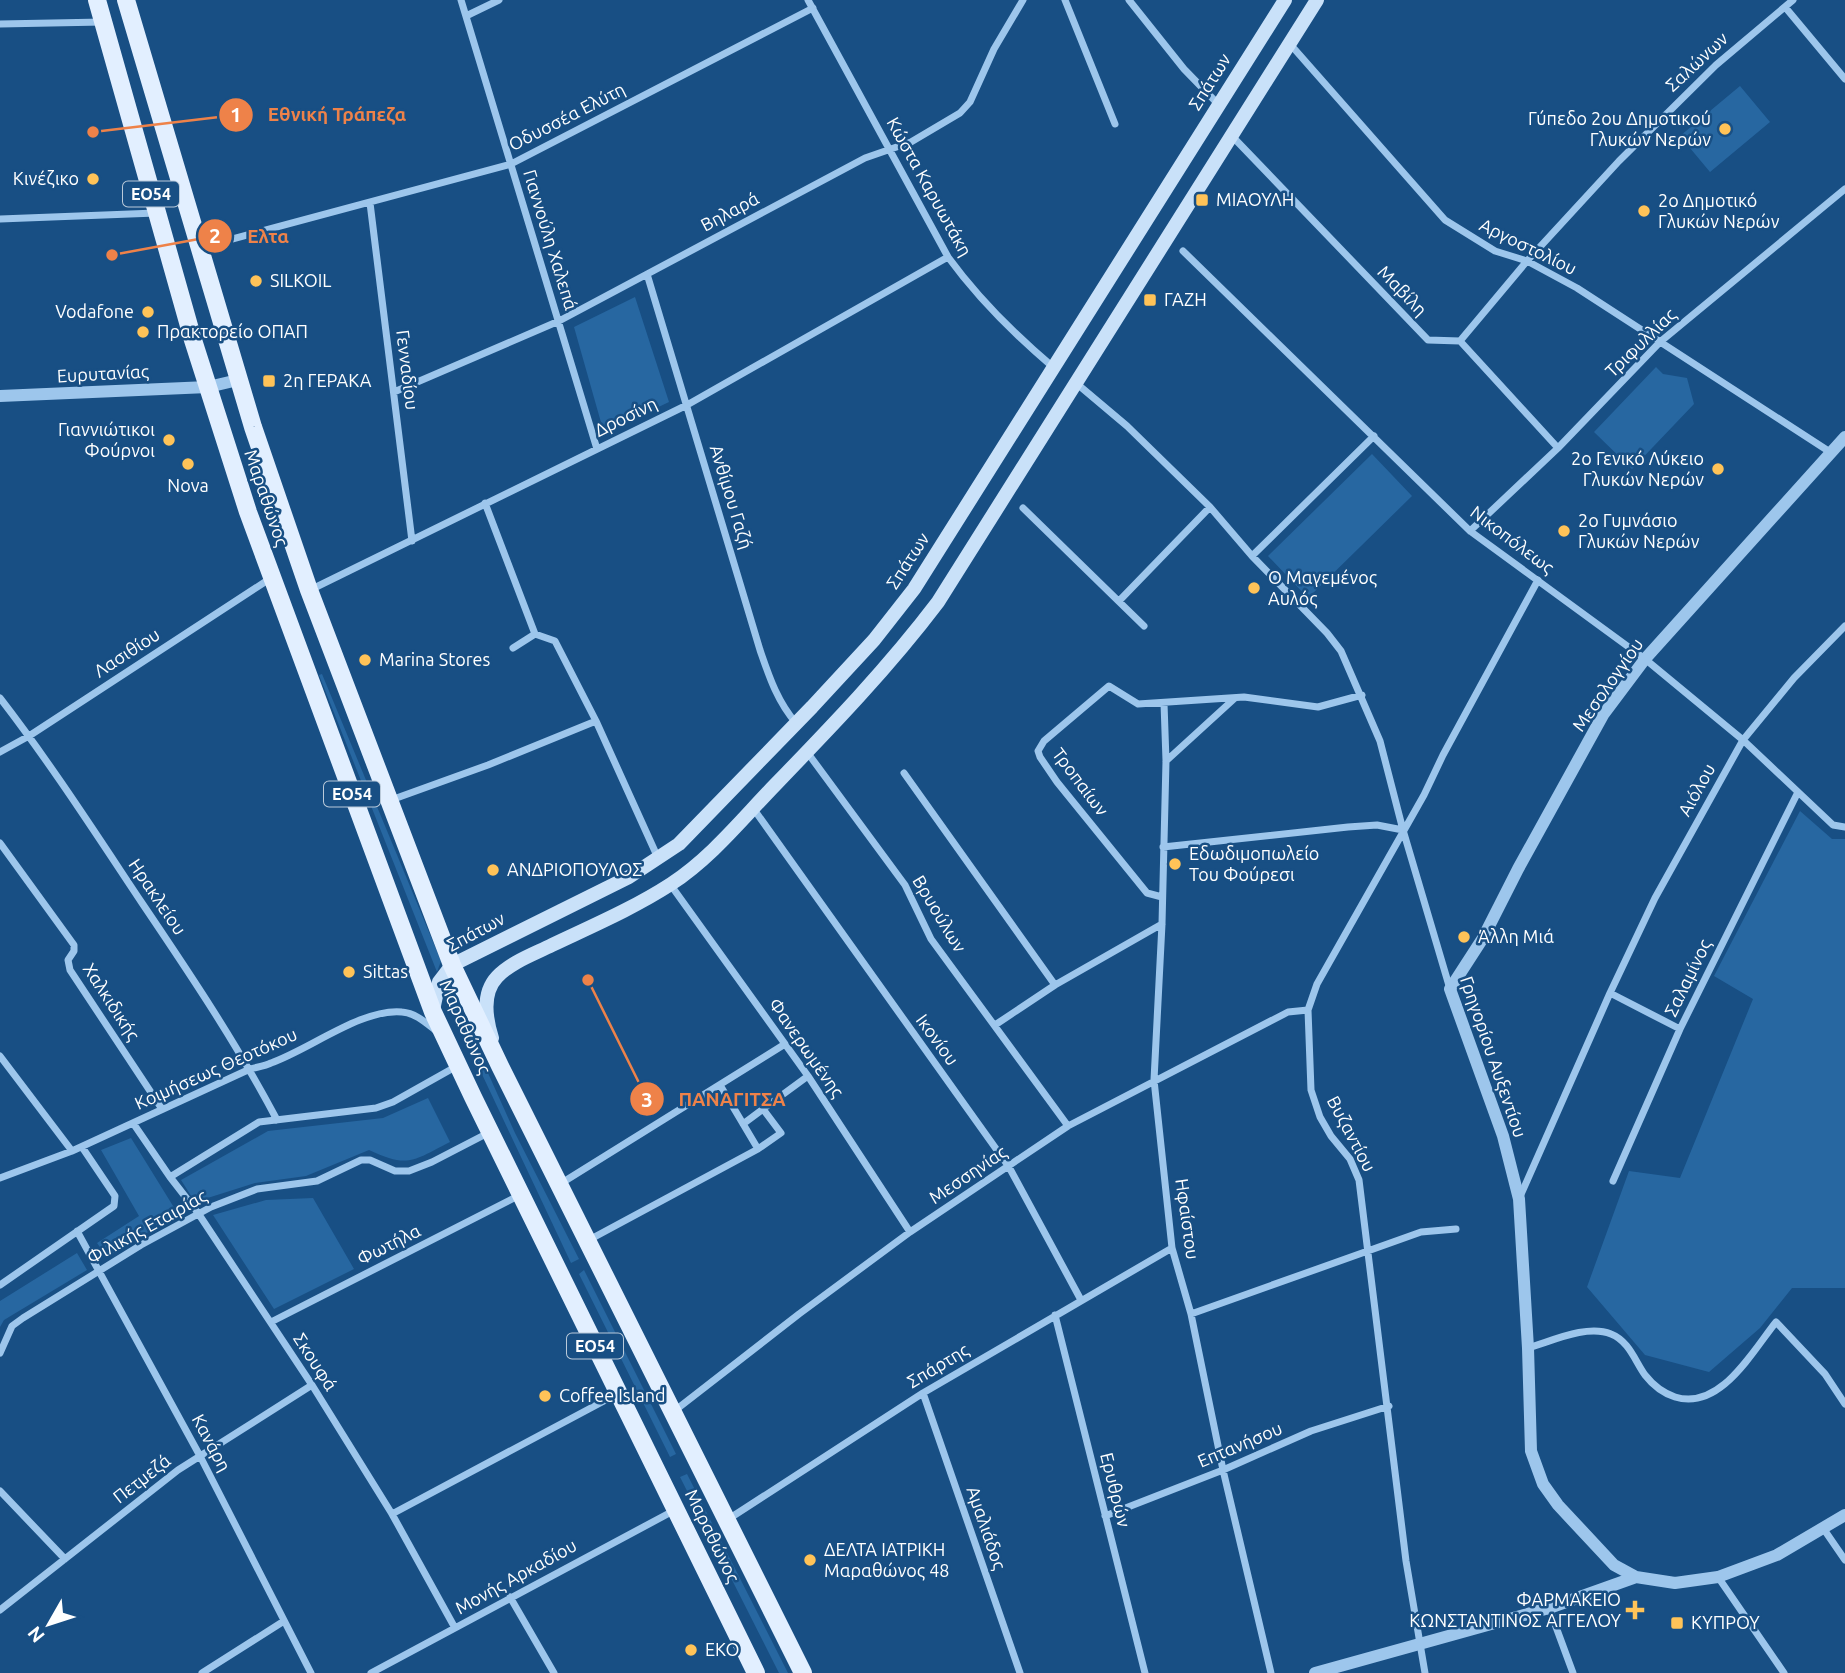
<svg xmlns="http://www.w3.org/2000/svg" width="1845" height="1673" viewBox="0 0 1845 1673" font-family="Ubuntu,sans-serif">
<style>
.green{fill:#2767a1}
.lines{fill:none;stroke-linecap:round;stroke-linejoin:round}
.minor{stroke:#9dc6ec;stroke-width:7}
.tertiary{stroke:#9dc6ec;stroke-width:12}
.secondary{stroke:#c9e1f9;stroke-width:14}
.primary{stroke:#e2efff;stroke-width:18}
.poi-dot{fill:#ffc358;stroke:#184f84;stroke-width:2.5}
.labels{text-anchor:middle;stroke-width:5;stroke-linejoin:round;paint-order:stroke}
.shield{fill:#184f84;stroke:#bacada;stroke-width:2}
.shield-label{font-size:16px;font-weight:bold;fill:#fff}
.street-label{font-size:18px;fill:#fff;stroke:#184f84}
.poi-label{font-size:18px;fill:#fff;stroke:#184f84;text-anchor:start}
.leader{fill:none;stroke:#ee8249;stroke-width:2.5}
.callout-dot{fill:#ee8249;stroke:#184f84;stroke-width:2.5}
.mark-label{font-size:21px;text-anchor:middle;font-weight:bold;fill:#fff}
.callout-label{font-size:19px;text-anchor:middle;font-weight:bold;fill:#ee8249;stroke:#184f84;stroke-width:5;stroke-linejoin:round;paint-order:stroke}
</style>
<rect width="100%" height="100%" fill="#184f84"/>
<path class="green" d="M 1740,86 L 1770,122 L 1710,172 L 1680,136 Z
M 635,297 L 669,402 L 604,433 L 574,327 Z
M 1656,367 L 1663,374 L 1687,378 L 1694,404 L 1632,469 L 1594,432 Z
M 1372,454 L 1412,496 L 1308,598 L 1268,556 Z
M 322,674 L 441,961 L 437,972 L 319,675 Z
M 1800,811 L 1832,839 L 1845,839 L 1845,1288 L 1792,1288 L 1760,1328 L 1709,1372 L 1645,1355 L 1587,1287 L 1629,1171 L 1680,1178 L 1753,999 L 1714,976 Z
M 453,1002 L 457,1004 L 515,1133 L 579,1259 L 571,1263 L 455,1017 Z
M 428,1098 L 450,1142 C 414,1160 409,1169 369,1150 L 306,1176 L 255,1183 L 195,1202 L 181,1180 L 268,1131 L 383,1118 Z
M 131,1138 L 178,1214 L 107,1257 L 97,1243 L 139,1216 L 101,1150 Z
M 313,1198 L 354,1269 L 274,1309 L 213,1215 L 266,1200 Z
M 77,1253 L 87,1270 L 4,1320 L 0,1327 L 0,1301 Z
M 584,1270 L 676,1454 L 670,1457 L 579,1274 Z
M 687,1474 L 788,1673 L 779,1673 L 680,1477 Z"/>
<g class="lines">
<path class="minor" d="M 461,0 L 597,449
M 808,0 L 948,257 C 978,298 1014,334 1053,367
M 1065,0 L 1115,124
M 1129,0 L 1184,69 L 1219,105
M 1785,7 L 1845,79
M 466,16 L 499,0
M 0,24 L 103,22
M 1290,44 L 1445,220 L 1495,251 L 1527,261 L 1577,288 L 1830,452
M 1231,135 L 1428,340 L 1460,341 L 1558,448
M 370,203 L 412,541
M 0,219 L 156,213
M 199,248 L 511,164 L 813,8
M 1183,251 L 1470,531 L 1645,659 L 1743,740 L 1833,825 L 1845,827
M 647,274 L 760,650 C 769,676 777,701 796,723
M 1460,341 L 1527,261 L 1619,161 L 1716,65 L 1793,0
M 1076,383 L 1127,426 L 1210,507 L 1252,556 L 1327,633 L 1341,651 L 1380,741 L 1403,830 L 1450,989
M 394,392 L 559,321 L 865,158 L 911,142 L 960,113 L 970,102 L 994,49 L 1023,0
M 485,503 L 535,634 L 555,641 L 596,721 L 658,858
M 1023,508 L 1144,626
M 1470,531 L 1558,448 L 1660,342 L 1845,189
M 1252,556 L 1374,436
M 310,590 L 687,405 L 948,257
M 1119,601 L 1210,507
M 513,648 L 535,634
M 0,698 C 51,764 96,834 142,903 C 190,974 237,1044 277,1120
M 1164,703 L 1166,761 L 1162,924 L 1154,1080 L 1172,1248 L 1191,1314 L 1223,1470 L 1271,1673
M 0,752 L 29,736 L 271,578
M 807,752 L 905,885 L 931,939 L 1068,1126
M 1166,761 L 1235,698
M 904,773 L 1055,985
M 391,800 L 488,765 L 596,721
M 753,808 L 1009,1167 L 1081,1300
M 0,843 L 74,945 L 74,951 L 68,960 L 70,970 L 162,1109
M 1163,847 L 1348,827 L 1377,825 L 1403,830
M 670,884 L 808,1076 L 910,1232
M 1162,897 L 1147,893 L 1057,782 L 1040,757 L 1038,751 L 1044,741 L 1109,686 L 1138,704 L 1244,697 L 1318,707 L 1362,695
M 1610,993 L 1680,1029
M 995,1025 L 1055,985 L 1162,924
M 0,1056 L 72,1151
M 720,1085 L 758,1149
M 133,1123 L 170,1177 L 198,1213 L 312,1385 L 392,1514 L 455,1628
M 743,1124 L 763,1109
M 170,1177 L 259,1122 L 376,1108 L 393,1102 L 457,1066
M 0,1178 L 72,1151 L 250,1069 C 257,1067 265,1066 271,1063 C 309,1050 362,1008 402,1012 C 415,1013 425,1022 435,1030
M 1613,1181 L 1680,1029 L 1798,792
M 560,1184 L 785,1044
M 1519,1199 L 1610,993 L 1655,898 L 1743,740 L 1794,678 L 1845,626
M 77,1231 L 200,1456 L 311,1673
M 587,1241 L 758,1149 L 781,1133 L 763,1109 L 808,1076
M 0,1285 L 114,1206 L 115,1196 L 82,1147
M 1191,1314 L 1421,1232 L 1456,1229
M 1055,1315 L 1145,1673
M 271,1322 L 520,1195
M 1528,1348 C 1552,1341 1587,1324 1611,1334 C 1629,1341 1635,1361 1645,1375 C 1652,1384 1663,1393 1675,1397 C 1720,1411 1752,1352 1776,1322 L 1825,1374 L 1845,1404
M 0,1353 L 12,1326 L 23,1318 L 141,1245 L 211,1207 L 257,1189 L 317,1181 L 361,1160 L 370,1160 L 395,1171 L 409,1171 L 432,1162 L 488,1133
M 923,1393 L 1020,1673
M 673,1412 L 799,1314 L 910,1232 L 1068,1126 L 1288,1012 L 1308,1010
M 0,1491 L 65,1559
M 392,1514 L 617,1394
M 1105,1516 L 1223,1470 L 1311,1431 L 1389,1406
M 727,1520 L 923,1393 L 1172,1248
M 1823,1528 L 1845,1560
M 1718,1577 L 1784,1673
M 510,1597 L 554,1673
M 1549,1608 L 1573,1673
M 0,1610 L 178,1470 L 312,1385
M 202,1673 L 284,1621
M 371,1673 L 675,1510
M 1425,1673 L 1406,1561 L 1359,1180 L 1350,1159 L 1331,1136 L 1320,1117 L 1311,1090 L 1308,1010 L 1317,984 L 1424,795 L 1443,755 L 1538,580"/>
<path class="tertiary" d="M 0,396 L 208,387 L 238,380
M 1845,437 L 1645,659 L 1603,715 L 1518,869 L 1483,938 L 1450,989 L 1503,1136 L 1519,1199 L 1528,1348 L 1531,1451 L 1543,1484 L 1558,1505 L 1614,1565 L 1636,1577 L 1675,1583 L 1718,1577 L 1777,1555 L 1845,1515
M 1315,1673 L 1549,1608 L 1636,1577"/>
<path class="secondary" d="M 433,1010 L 439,982 L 452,965 L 629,877 L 679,844 L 812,707 L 874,640 L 914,589 L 1285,0
M 492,1038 C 486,1019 482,993 497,977 C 511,962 534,954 552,945 C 592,926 634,908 671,884 C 711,858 742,819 775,785 C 832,726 888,668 938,602 L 1317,0"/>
<path class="primary" d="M 97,0 L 193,340 L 248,512 L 433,1012 L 473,1097 L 756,1673
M 126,0 L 253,427 L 309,590 L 452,965 L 500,1066 L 803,1673"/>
</g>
<g class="poi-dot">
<circle cx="1725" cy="129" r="7"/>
<circle cx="93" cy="179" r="7"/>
<rect x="1195" y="193" width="14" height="14" rx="3.5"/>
<circle cx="1644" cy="211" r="7"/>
<circle cx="256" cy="281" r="7"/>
<rect x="1143" y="293" width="14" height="14" rx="3.5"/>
<circle cx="148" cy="312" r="7"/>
<circle cx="143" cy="332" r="7"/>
<rect x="262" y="374" width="14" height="14" rx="3.5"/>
<circle cx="169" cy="440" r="7"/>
<circle cx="188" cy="464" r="7"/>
<circle cx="1718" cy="469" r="7"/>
<circle cx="1564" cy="531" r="7"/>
<circle cx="1254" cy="588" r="7"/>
<circle cx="365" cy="660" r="7"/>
<circle cx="1175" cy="864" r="7"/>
<circle cx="493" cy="870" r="7"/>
<circle cx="1464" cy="937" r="7"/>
<circle cx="349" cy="972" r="7"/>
<circle cx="545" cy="1396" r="7"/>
<circle cx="810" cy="1560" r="7"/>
<path d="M1631.5 1599.5h7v7h7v7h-7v7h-7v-7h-7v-7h7z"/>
<rect x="1670" y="1616" width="14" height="14" rx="3.5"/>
<circle cx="691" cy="1650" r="7"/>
</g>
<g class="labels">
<g class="shield">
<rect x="123" y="181.5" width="56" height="25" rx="5"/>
<rect x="324" y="781.5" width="56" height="25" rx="5"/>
<rect x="567" y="1333.5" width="56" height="25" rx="5"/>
</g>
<g class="shield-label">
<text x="151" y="200">ΕΟ54</text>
<text x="352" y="800">ΕΟ54</text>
<text x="595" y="1352">ΕΟ54</text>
</g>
<g class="street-label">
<text transform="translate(1697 62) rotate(-43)" y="6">Σαλώνων</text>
<text transform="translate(1210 82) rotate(-58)" y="6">Σπάτων</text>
<text transform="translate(567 117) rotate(-27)" y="6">Οδυσσέα Ελύτη</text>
<text transform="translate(929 187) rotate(61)" y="6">Κώστα Καρυωτάκη</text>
<text transform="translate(730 212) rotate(-28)" y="6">Βηλαρά</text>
<text transform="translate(550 240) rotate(73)" y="6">Γιαννούλη Χαλεπά</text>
<text transform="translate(1528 247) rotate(26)" y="6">Αργοστολίου</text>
<text transform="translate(1402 291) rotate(46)" y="6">Μαβίλη</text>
<text transform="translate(1641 343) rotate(-44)" y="6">Τριφυλλίας</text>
<text transform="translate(407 370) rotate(83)" y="6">Γενναδίου</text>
<text transform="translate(103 374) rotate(-3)" y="6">Ευρυτανίας</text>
<text transform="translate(626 417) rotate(-26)" y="6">Δροσίνη</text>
<text transform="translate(731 497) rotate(73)" y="6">Ανθίμου Γαζή</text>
<text transform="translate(266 498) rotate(71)" y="6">Μαραθώνος</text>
<text transform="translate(1512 540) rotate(37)" y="6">Νικοπόλεως</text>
<text transform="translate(908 561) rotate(-57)" y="6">Σπάτων</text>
<text transform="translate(127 653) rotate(-33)" y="6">Λασιθίου</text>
<text transform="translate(1608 685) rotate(-55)" y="6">Μεσολογγίου</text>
<text transform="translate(1080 782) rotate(53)" y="6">Τροπαίων</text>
<text transform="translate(1697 790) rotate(-61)" y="6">Αιόλου</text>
<text transform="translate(157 897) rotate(56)" y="6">Ηρακλείου</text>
<text transform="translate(939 914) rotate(59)" y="6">Βρυούλων</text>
<text transform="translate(476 932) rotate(-28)" y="6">Σπάτων</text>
<text transform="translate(1688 978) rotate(-64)" y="6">Σαλαμίνος</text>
<text transform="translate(111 1002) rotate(57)" y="6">Χαλκιδικής</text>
<text transform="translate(465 1027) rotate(66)" y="6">Μαραθώνος</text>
<text transform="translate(937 1040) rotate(54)" y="6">Ικονίου</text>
<text transform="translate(806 1048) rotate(55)" y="6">Φανερωμένης</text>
<text transform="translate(1493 1057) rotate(71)" y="6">Γρηγορίου Αυξεντίου</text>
<text transform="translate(216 1069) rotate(-24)" y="6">Κοιμήσεως Θεοτόκου</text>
<text transform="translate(1351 1134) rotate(62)" y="6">Βυζαντίου</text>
<text transform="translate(968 1175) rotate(-34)" y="6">Μεσσηνίας</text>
<text transform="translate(1187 1219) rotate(82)" y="6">Ηφαίστου</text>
<text transform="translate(147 1227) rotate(-29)" y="6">Φιλικής Εταιρίας</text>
<text transform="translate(389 1245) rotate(-27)" y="6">Φωτήλα</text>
<text transform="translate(315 1362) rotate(57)" y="6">Σκουφά</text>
<text transform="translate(938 1366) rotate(-31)" y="6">Σπάρτης</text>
<text transform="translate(211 1443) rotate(62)" y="6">Κανάρη</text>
<text transform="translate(1240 1445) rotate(-23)" y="6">Επτανήσου</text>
<text transform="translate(142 1479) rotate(-38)" y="6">Πετμεζά</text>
<text transform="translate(1115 1490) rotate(76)" y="6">Ερυθρών</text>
<text transform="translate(986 1528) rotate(71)" y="6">Αμαλιάδος</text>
<text transform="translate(712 1536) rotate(64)" y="6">Μαραθώνος</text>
<text transform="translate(516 1577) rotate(-29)" y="6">Μονής Αρκαδίου</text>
</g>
<g class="poi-label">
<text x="1711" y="125" text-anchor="end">Γύπεδο 2ου Δημοτικού<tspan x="1711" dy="21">Γλυκών Νερών</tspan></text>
<text x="79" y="185" text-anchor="end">Κινέζικο</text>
<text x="1216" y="206">ΜΙΑΟΥΛΗ</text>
<text x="1658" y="207">2ο Δημοτικό<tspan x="1658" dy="21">Γλυκών Νερών</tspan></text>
<text x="270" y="287">SILKOIL</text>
<text x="1164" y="306">ΓΑΖΗ</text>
<text x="134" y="318" text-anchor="end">Vodafone</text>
<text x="157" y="338">Πρακτορείο ΟΠΑΠ</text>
<text x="283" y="387">2η ΓΕΡΑΚΑ</text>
<text x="155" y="436" text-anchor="end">Γιαννιώτικοι<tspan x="155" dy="21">Φούρνοι</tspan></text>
<text x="1704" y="465" text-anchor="end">2ο Γενικό Λύκειο<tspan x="1704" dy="21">Γλυκών Νερών</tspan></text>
<text x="188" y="492" text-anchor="middle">Nova</text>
<text x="1578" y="527">2ο Γυμνάσιο<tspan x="1578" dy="21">Γλυκών Νερών</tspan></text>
<text x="1268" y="584">Ο Μαγεμένος<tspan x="1268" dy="21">Αυλός</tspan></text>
<text x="379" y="666">Marina Stores</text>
<text x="1189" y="860">Εδωδιμοπωλείο<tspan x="1189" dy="21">Του Φούρεσι</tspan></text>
<text x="507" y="876">ΑΝΔΡΙΟΠΟΥΛΟΣ</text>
<text x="1478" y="943">Άλλη Μιά</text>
<text x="363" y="978">Sittas</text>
<text x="559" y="1402">Coffee Island</text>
<text x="824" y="1556">ΔΕΛΤΑ ΙΑΤΡΙΚΗ<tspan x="824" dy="21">Μαραθώνος 48</tspan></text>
<text x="1621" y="1606" text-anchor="end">ΦΑΡΜΑΚΕΙΟ<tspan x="1621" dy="21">ΚΩΝΣΤΑΝΤΙΝΟΣ ΑΓΓΕΛΟΥ</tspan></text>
<text x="1691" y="1629">ΚΥΠΡΟΥ</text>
<text x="705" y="1656">EKO</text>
</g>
</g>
<path class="leader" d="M93 132L236 115M112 255L215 236M588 980L647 1099"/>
<g class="callout-dot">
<circle cx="93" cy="132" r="7"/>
<circle cx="112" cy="255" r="7"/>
<circle cx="588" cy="980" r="7"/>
<circle cx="236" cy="115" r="18"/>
<circle cx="215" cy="236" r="18"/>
<circle cx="647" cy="1099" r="18"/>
</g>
<g class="mark-label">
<text x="236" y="122">1</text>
<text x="215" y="243">2</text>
<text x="647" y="1107">3</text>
</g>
<g class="callout-label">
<text x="337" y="121">Εθνική Τράπεζα</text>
<text x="268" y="243">Ελτα</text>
<text x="732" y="1106">ΠΑΝΑΓΙΤΣΑ</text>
</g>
<g transform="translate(49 1624) rotate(231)" stroke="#184f84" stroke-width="5" paint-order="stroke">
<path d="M0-5L12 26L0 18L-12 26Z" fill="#ffffff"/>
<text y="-10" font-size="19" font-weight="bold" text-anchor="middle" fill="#ffffff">N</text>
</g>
</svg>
